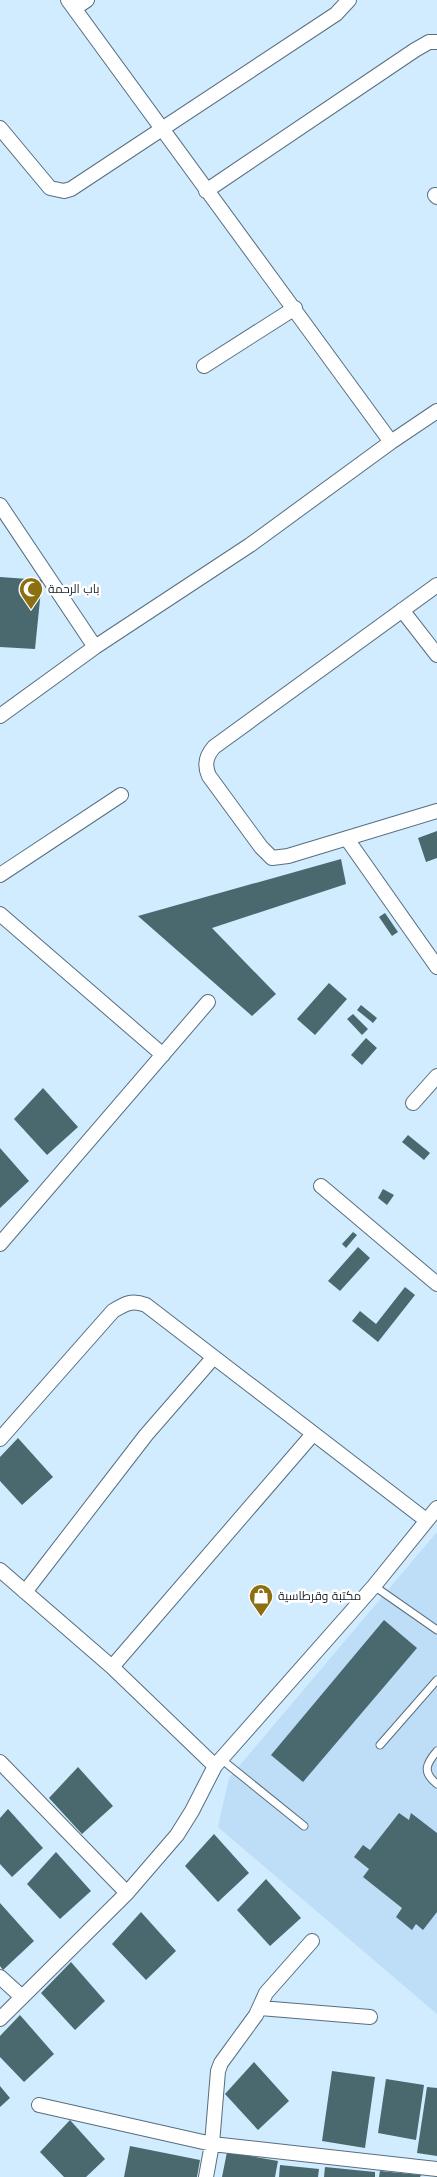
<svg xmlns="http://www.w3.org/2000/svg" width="437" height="2177" viewBox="0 0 437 2177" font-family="'Libre Baskerville',Cairo,serif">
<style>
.built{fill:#beddf6}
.building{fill:#49696f}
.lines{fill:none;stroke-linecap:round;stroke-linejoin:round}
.service-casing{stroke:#576e7f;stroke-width:9}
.minor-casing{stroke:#576e7f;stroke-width:16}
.service{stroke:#fff;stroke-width:7}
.minor{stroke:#fff;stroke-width:14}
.labels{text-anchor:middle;stroke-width:5;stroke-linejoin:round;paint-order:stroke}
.poi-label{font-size:12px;fill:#172028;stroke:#fff;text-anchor:start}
</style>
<rect width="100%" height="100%" fill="#d1ebff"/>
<path class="built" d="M 437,1532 L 437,2014 L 218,1827 L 229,1778 Z"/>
<path class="building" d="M 0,577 L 42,580 L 35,649 L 0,647 Z
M 437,831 L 437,858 L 426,862 L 418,838 Z
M 341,859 L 346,884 L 212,928 L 276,994 L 252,1016 L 138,916 Z
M 385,913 L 398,932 L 392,936 L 379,917 Z
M 329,983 L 347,999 L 315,1035 L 297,1019 Z
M 361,1005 L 377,1018 L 373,1023 L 357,1010 Z
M 353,1014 L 368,1029 L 362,1035 L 347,1019 Z
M 366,1038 L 377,1048 L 362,1065 L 351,1055 Z
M 43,1088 L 78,1127 L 47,1155 L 14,1119 Z
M 408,1135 L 430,1153 L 424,1160 L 402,1142 Z
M 0,1148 L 29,1181 L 0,1208 Z
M 383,1189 L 394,1195 L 387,1205 L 378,1198 Z
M 353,1232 L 357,1235 L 346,1248 L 342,1244 Z
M 358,1247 L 370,1258 L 340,1291 L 328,1281 Z
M 405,1287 L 415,1295 L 378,1342 L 352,1321 L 360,1311 L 376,1324 Z
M 18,1438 L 53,1477 L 22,1505 L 0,1481 L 0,1457 Z
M 384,1620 L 417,1648 L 303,1782 L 271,1755 Z
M 78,1767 L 113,1806 L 82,1834 L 49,1798 Z
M 8,1809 L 43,1848 L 12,1877 L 0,1864 L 0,1818 Z
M 399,1813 L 409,1820 L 411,1813 L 437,1833 L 437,1912 L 423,1930 L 416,1924 L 412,1930 L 396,1917 L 402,1908 L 363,1877 L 369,1869 L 354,1857 L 363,1845 L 370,1850 Z
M 214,1834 L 249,1873 L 218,1902 L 185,1866 Z
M 56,1852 L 91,1891 L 60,1919 L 27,1884 Z
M 266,1879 L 301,1918 L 270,1946 L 237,1910 Z
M 0,1903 L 34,1941 L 3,1970 L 0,1966 Z
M 141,1912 L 176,1951 L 146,1980 L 112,1944 Z
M 71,1962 L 105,2001 L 75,2030 L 41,1993 Z
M 20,2015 L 54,2054 L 24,2082 L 0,2057 L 0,2036 Z
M 254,2062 L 289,2101 L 258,2130 L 225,2094 Z
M 332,2071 L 375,2077 L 365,2148 L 322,2141 Z
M 386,2079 L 424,2085 L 416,2140 L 378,2133 Z
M 0,2086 L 10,2098 L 0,2107 Z
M 427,2087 L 437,2088 L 437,2156 L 417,2153 Z
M 70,2120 L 105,2159 L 86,2177 L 64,2177 L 40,2152 Z
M 130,2146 L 200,2160 L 197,2177 L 124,2177 Z
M 227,2152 L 278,2161 L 275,2177 L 222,2177 Z
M 280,2165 L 319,2169 L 318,2177 L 279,2177 Z
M 325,2167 L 375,2172 L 375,2177 L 324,2177 Z
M 380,2171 L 421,2175 L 420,2177 L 379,2177 Z"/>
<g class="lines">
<g class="service-casing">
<path id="service" d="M 374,1586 L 437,1630
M 380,1745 L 437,1680
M 437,1751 C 426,1764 422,1772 437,1784
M 221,1759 L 304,1826"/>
</g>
<g class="minor-casing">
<path id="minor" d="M 68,0 L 391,442
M 75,8 L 87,0
M 0,128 L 50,188 L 64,191 L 71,189 L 336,14 L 349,0
M 206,191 L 415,50 L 429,42 L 437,42
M 435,195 L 437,197
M 204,366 L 295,308
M 0,505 L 95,647
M 437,585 L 214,747 C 206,756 204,765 209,776 L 261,847 L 272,858 L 288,856 L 437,811
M 402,610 L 437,655
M 0,716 L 95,647 L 250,545 L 391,442 L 437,411
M 347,839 L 437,967
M 0,875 L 121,795
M 0,914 L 163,1055
M 413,1103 L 437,1076
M 321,1186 L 437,1284
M 0,1244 L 208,1002
M 0,1439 L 113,1311 C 126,1303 132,1300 146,1305 L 426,1520
M 0,1570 L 112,1667 L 215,1766
M 25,1592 L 146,1435 L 213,1358
M 112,1667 L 313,1434
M 0,1762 L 127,1893
M 0,1977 L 22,1997
M 260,2008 L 370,2017
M 0,2019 L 127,1893 L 177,1835 L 192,1811 L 215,1766 L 374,1586 L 437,1508
M 39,2105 L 212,2144 L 437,2169
M 206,2177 L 212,2144 L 218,2071 L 221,2063 L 256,2015 L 266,1993 L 312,1941"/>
</g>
<use href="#service" class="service"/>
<use href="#minor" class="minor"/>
</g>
<defs>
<g id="mosque-pin" transform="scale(1.25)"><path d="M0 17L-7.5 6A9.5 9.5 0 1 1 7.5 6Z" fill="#8c6f11" stroke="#fff"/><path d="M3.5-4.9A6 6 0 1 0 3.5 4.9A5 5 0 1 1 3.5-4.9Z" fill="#fff"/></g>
<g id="shop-pin" transform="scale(1.25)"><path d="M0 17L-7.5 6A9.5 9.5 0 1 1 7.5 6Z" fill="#8c6f11" stroke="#fff"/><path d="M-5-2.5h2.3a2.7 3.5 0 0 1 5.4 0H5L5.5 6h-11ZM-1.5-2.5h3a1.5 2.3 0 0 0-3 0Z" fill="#fff"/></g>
</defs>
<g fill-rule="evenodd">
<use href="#mosque-pin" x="31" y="589"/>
<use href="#shop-pin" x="261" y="1596"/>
</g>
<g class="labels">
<g class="poi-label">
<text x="48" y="593">باب الرحمة</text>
<text x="278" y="1600">مكتبة وقرطاسية</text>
</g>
</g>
</svg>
